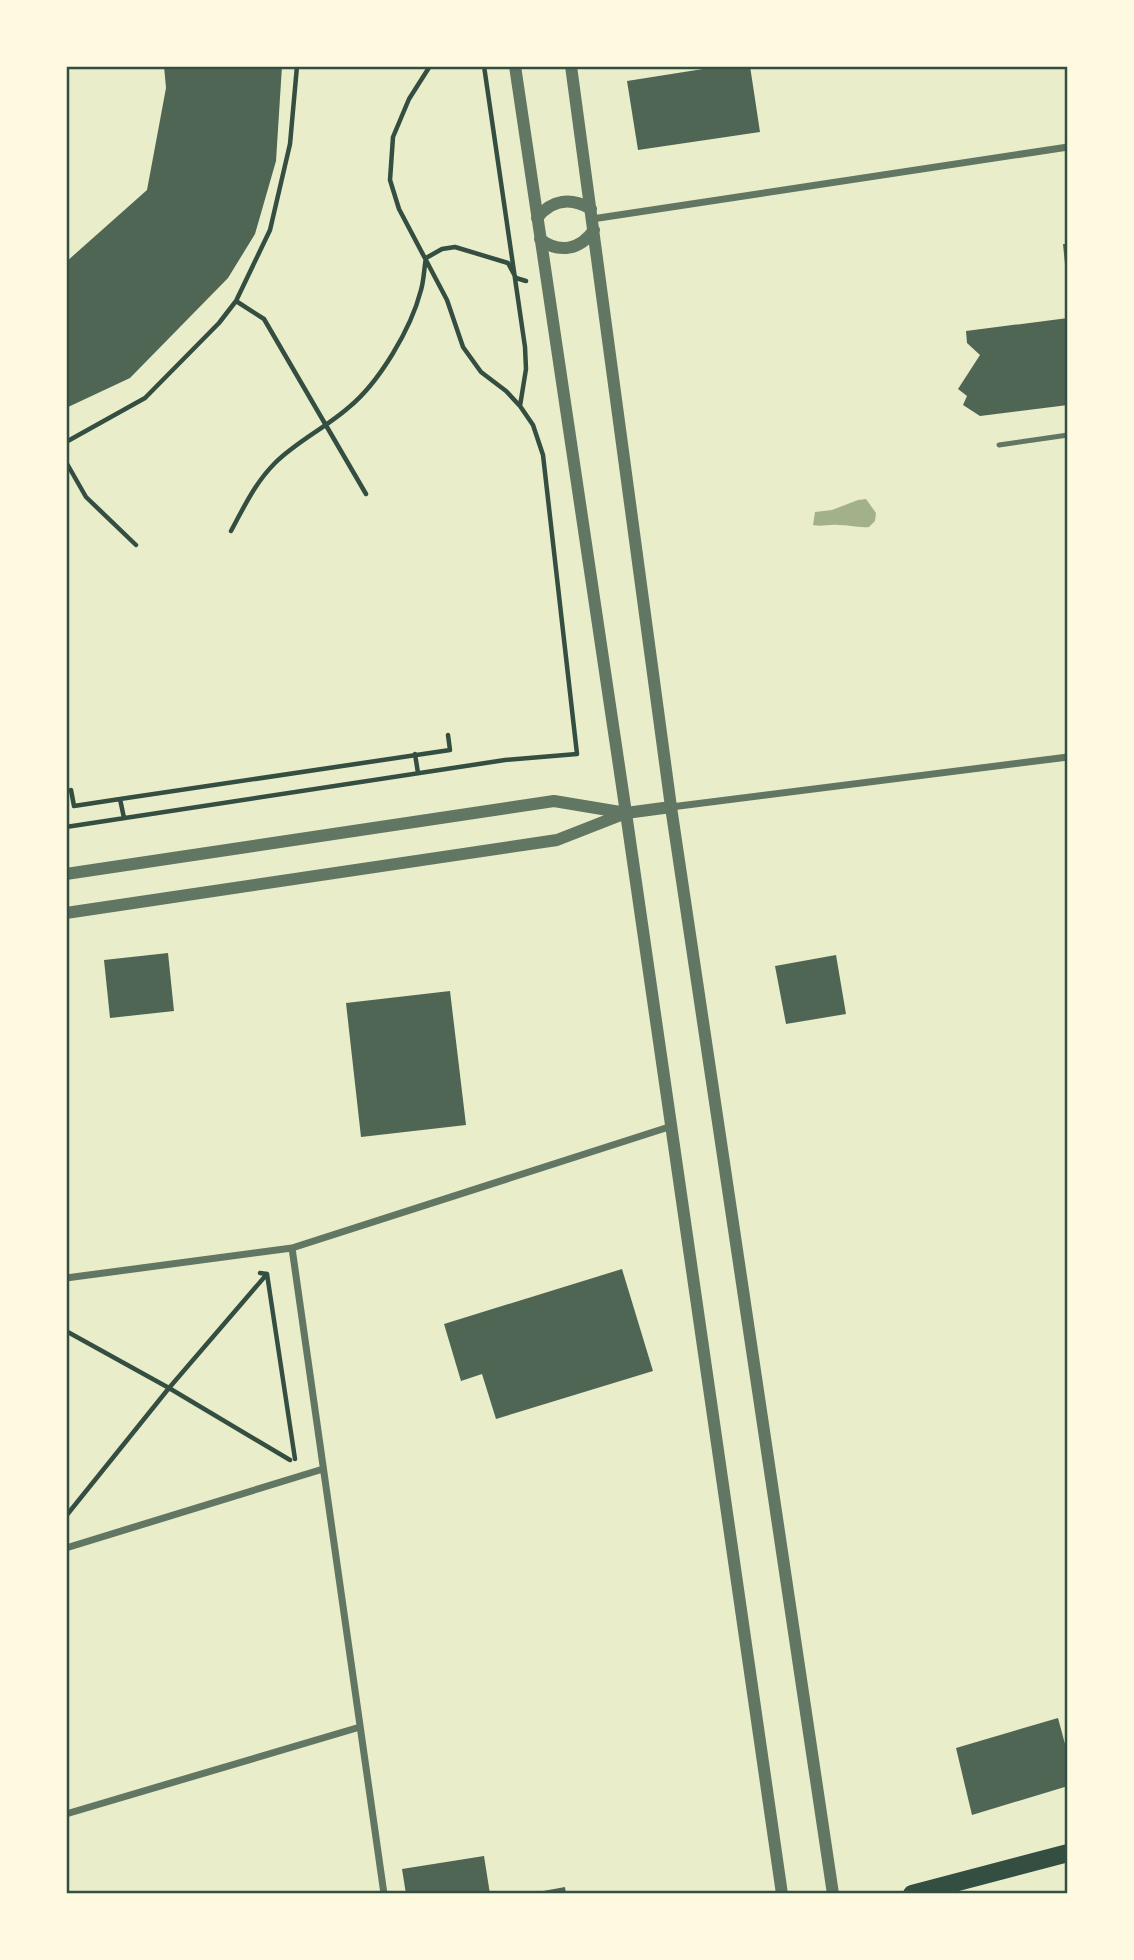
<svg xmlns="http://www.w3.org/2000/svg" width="1134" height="1960" viewBox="0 0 1134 1960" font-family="Overpass,sans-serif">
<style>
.water{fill:#a3b18a}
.building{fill:#4f6655}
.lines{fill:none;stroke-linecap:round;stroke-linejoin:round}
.path{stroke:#344e41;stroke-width:4.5}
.service{stroke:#617663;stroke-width:5}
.minor{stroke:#617663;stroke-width:7}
.tertiary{stroke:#617663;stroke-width:12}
.primary{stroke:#344e41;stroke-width:18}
.neatline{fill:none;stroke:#344e41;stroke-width:2.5}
</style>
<rect width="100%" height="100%" fill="#e9edc9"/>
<path class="water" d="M 866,499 L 876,513 L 875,521 L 869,527 C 858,528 849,525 838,525 C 829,524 821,527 813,525 L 815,512 L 832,510 L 858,500 Z"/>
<path class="building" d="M 164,66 L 282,66 L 276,161 L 255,234 L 228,278 L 130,378 L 66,408 L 66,262 L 147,190 L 166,88 Z
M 722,66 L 750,66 L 760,132 L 638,150 L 627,81 Z
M 1063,244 L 1068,244 L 1068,274 L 1066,274 Z
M 1068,318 L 1068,405 L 980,416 L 963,405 L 967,396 L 958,389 L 980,355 L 967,343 L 966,331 Z
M 168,953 L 174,1011 L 110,1018 L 104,960 Z
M 836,955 L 846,1014 L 786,1024 L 775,966 Z
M 450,991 L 466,1125 L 361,1137 L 346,1003 Z
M 622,1269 L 653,1371 L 496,1419 L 482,1374 L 461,1381 L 444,1324 Z
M 1058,1718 L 1068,1755 L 1068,1786 L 972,1815 L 956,1748 Z
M 484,1856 L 490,1894 L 406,1894 L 402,1869 Z
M 565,1887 L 566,1894 L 544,1894 L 543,1891 Z"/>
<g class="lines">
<path class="path" d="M 430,66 L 409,99 L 393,137 L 390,180 L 399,209 L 447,300 L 463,347 L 481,372 L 506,391 L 519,405
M 236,301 L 264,319 L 366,494
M 66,442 L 145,398 L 219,323 L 236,301 L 270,230 L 290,144 L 297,66
M 66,462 L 86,497 L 136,545
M 231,531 C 244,507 255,483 275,463 C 296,442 325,428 348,408 C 379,383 411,329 421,290 C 424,280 424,268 426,258 L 442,249 L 455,247 L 508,263 L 516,278 L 526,281
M 415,754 L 418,773
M 71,790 L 74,806 L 120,799 L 450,750 L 448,735
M 120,799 L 124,818
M 66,827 L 505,760 L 577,754 L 543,455 L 533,425 L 520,406 L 526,369 L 525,347 L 484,66
M 260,1273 L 267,1274 L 295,1459
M 66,1331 L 169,1388 L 290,1460
M 66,1516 L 169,1388 L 267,1274"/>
<path class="service" d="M 999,445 L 1068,435"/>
<path class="minor" d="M 592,219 L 1068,147
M 671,807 L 1068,757
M 292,1248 L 384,1894
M 66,1278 L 292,1248 L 672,1126
M 66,1548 L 323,1469
M 66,1814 L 360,1727"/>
<path class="tertiary" d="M 515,66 L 626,813 L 782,1894
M 571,66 L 671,807 L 833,1894
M 537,218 C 552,199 571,197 591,209
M 540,239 C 559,254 580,250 594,230
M 66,874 L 554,801 L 626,813
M 66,913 L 557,840 L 626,813 L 671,807"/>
<path class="primary" d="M 912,1894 L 1068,1853"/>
</g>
<rect width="1134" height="1960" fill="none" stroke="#fefae0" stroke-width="136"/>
<rect x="68" y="68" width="998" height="1824" class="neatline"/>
</svg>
